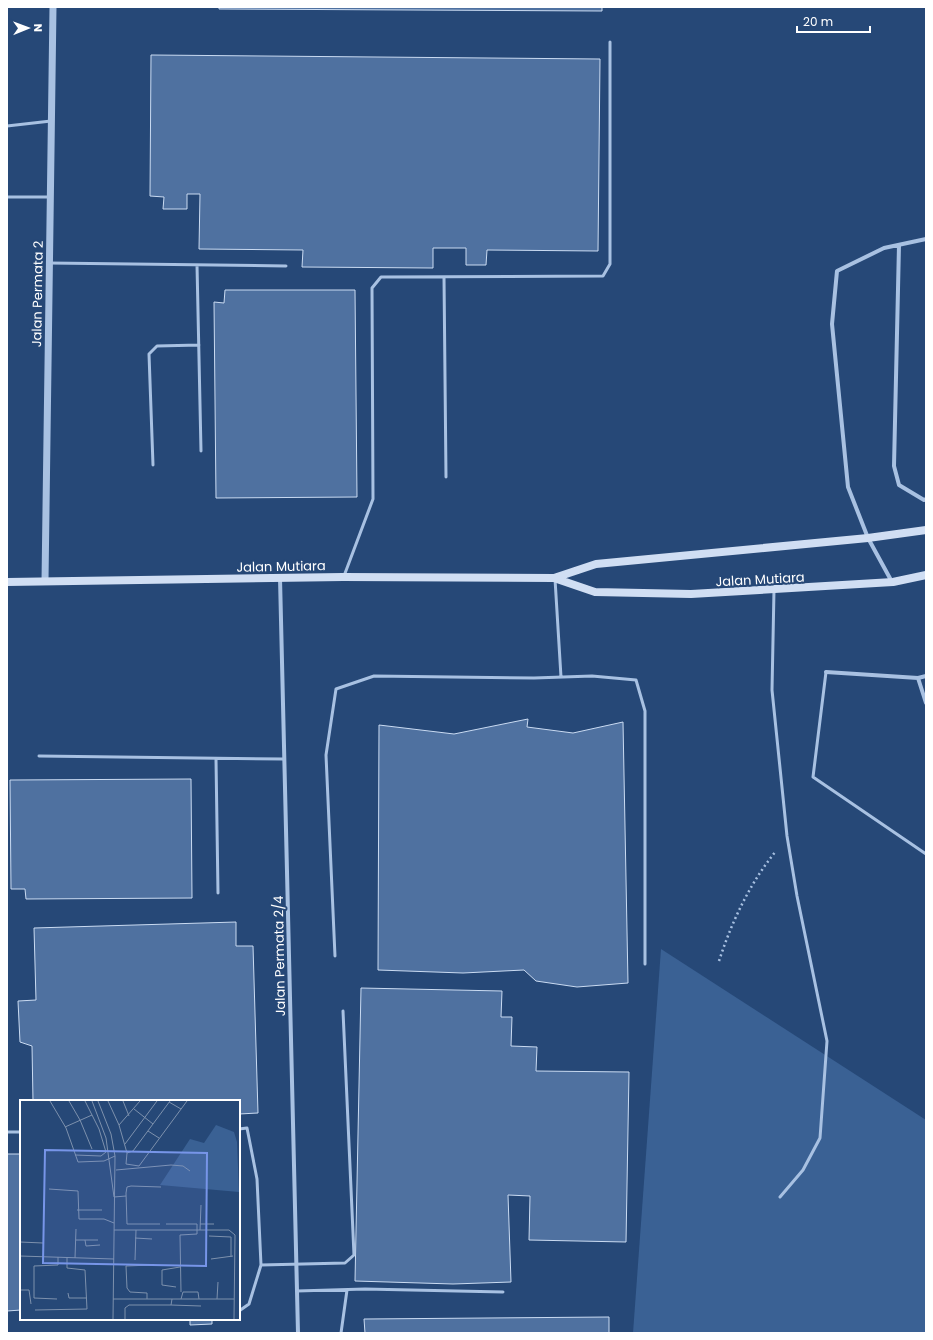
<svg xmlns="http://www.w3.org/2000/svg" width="933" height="1340" viewBox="0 0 933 1340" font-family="Poppins,sans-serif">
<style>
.green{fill:#3a6194}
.building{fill:#4f71a0;stroke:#cadbf2}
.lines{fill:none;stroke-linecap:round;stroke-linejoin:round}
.path{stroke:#a8c1e2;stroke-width:2.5;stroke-dasharray:2 3;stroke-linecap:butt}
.service{stroke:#a8c1e2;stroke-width:3}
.minor{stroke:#a8c1e2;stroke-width:4}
.tertiary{stroke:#a8c1e2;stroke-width:7}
.secondary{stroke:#d0def3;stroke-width:8}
.labels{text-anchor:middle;stroke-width:4;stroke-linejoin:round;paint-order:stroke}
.street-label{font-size:13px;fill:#fff;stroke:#264877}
.inset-road{fill:none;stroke:#7d91ad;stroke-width:1}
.view{fill:#7795e8;fill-opacity:0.15;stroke:#7795e8;stroke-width:2}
.inset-edge{fill:none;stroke:#fff;stroke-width:2}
</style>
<rect width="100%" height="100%" fill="#264877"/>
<path class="green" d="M 661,949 L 926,1120 L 926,1333 L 633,1333 Z"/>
<path class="building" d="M 219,7 L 602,7 L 602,11 L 219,9 Z
M 151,55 L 600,59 L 598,251 L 487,250 L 486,265 L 466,265 L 466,248 L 433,248 L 433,268 L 302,267 L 303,250 L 199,249 L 200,194 L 187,194 L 187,209 L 163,209 L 164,197 L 150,196 Z
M 225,290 L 355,290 L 357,497 L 216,498 L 214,302 L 224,303 Z
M 528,719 L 527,727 L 573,733 L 623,722 L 628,983 L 577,987 L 536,981 L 524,970 L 463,973 L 378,970 L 379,725 L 454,734 Z
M 191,779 L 192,898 L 26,899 L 25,889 L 11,889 L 10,780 Z
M 236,922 L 236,946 L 253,946 L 258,1113 L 239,1114 L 239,1101 L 33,1101 L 32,1046 L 20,1042 L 18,1001 L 36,1000 L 34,928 Z
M 361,988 L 502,991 L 501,1017 L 512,1017 L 511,1046 L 537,1047 L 536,1071 L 629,1072 L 626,1242 L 529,1240 L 530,1196 L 508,1195 L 511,1282 L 453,1284 L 355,1281 Z
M 7,1154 L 21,1154 L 21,1310 L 7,1311 Z
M 609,1317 L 609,1333 L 365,1333 L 364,1319 Z
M 190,1319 L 212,1319 L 212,1324 L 190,1325 Z"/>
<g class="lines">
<path class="path" d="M 719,961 C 732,921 750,883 776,851"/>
<path class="service" d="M 7,126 L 51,121
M 7,197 L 50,197
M 49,263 L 286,266
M 197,265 L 201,451
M 444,277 L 446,477
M 153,465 L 149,354 L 157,346 L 199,345
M 344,576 L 373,499 L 372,288 L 381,277 L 603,276 L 610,264 L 610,42
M 555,579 L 561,677
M 774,590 L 772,690 L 787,836 L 797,896 L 827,1041 L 820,1138 L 803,1170 L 780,1197
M 826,672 L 813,777 L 926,854
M 39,756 L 284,759
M 216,759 L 218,893
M 335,956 L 326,755 L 336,689 L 374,676 L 534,678 L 592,676 L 636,680 L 645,711 L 645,964
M 239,1129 L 247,1128 L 257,1179 L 261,1265 L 345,1263 L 354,1255 L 343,1011
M 7,1132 L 21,1132
M 297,1291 L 365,1289 L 503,1292
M 239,1311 L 249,1304 L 261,1265
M 341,1333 L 347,1290"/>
<path class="minor" d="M 899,245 L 894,466 L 899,485 L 924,500 L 926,499
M 280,578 L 298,1333
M 892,582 L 868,538 L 848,487 L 832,324 L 837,271 L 884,248 L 926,239
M 826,672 L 918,678 L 926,676
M 918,678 L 926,703"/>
<path class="tertiary" d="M 45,581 L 53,7"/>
<path class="secondary" d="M 554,578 L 596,564 L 868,538 L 926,530
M 7,582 L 343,577 L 554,578 L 595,592 L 691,594 L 893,582 L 926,575"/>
</g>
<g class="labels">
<g class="street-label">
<text transform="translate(37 294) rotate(-89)" y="5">Jalan Permata 2</text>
<text transform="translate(281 566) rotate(-1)" y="5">Jalan Mutiara</text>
<text transform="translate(760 579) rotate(-3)" y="5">Jalan Mutiara</text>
<text transform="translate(279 956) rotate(-91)" y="5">Jalan Permata 2/4</text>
</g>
</g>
<g transform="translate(20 1100)">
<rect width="220" height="220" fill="#264877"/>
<path d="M 196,25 L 214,32 L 217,42 L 219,92 L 140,85 L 170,39 L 184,43 Z" fill="#3a6194"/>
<path class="inset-road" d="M 30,1 L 46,28 L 58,62 L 84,61 L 95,56M 49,1 L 60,20 L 72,49M 72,1 L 86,38 L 94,97M 78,1 L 91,34 L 95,56 L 93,219M 88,1 L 99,25 L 107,53 L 106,64 L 119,66 L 167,1M 103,1 L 109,16M 149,2 L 161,9M 114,9 L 133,24M 99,25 L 120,1M 45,27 L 72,15M 128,31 L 139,38M 105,44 L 137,1M 107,53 L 113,51 L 150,1M 55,55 L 81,56 L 86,52 L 79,29 L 65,1M 96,70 L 151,65 L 163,66 L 170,71M 29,89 L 58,91 L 59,119 L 84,119 L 94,123M 94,97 L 106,96M 57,110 L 82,110M 140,124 L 107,124 L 106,93 L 107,87 L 111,86 L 141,87M 146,124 L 177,124 L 177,134 L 160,135 L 161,192M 180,124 L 194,124M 94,130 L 209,130 L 215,135M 180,130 L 181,105M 189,136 L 211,137 L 211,157M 115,138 L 132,139M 56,140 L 78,140M 65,140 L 66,146 L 80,145M 0,142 L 23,143M 0,156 L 94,159M 55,158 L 56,129M 191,159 L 213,156M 115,160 L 116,130M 156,187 L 142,185 L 142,170 L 160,167M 0,190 L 9,190 L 11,204M 48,193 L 49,198 L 67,198M 37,199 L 14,198 L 14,166 L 38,165 L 38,157M 93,199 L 214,199M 127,199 L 127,193 L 110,192 L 107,188 L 106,166 L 132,165M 161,199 L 163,192 L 178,192 L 179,199M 197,199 L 198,182M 151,205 L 181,206M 15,210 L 67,209 L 65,170 L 47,168 L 47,157M 105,219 L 105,208 L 109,205 L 151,205 L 152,199M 214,219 L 215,135"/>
<path class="view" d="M 25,50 L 187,53 L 186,166 L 23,163 Z"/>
<rect width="220" height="220" class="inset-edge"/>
</g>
<rect width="933" height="1340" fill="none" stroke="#ffffff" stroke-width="16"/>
<g transform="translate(28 28) rotate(89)" stroke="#264877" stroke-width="3" paint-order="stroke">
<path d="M0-3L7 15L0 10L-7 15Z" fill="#ffffff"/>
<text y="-6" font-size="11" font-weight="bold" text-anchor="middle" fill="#ffffff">N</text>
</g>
<path d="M797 26v6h73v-6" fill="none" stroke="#ffffff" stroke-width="2"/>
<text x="803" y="26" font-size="12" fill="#ffffff" stroke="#264877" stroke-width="3" paint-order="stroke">20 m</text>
</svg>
